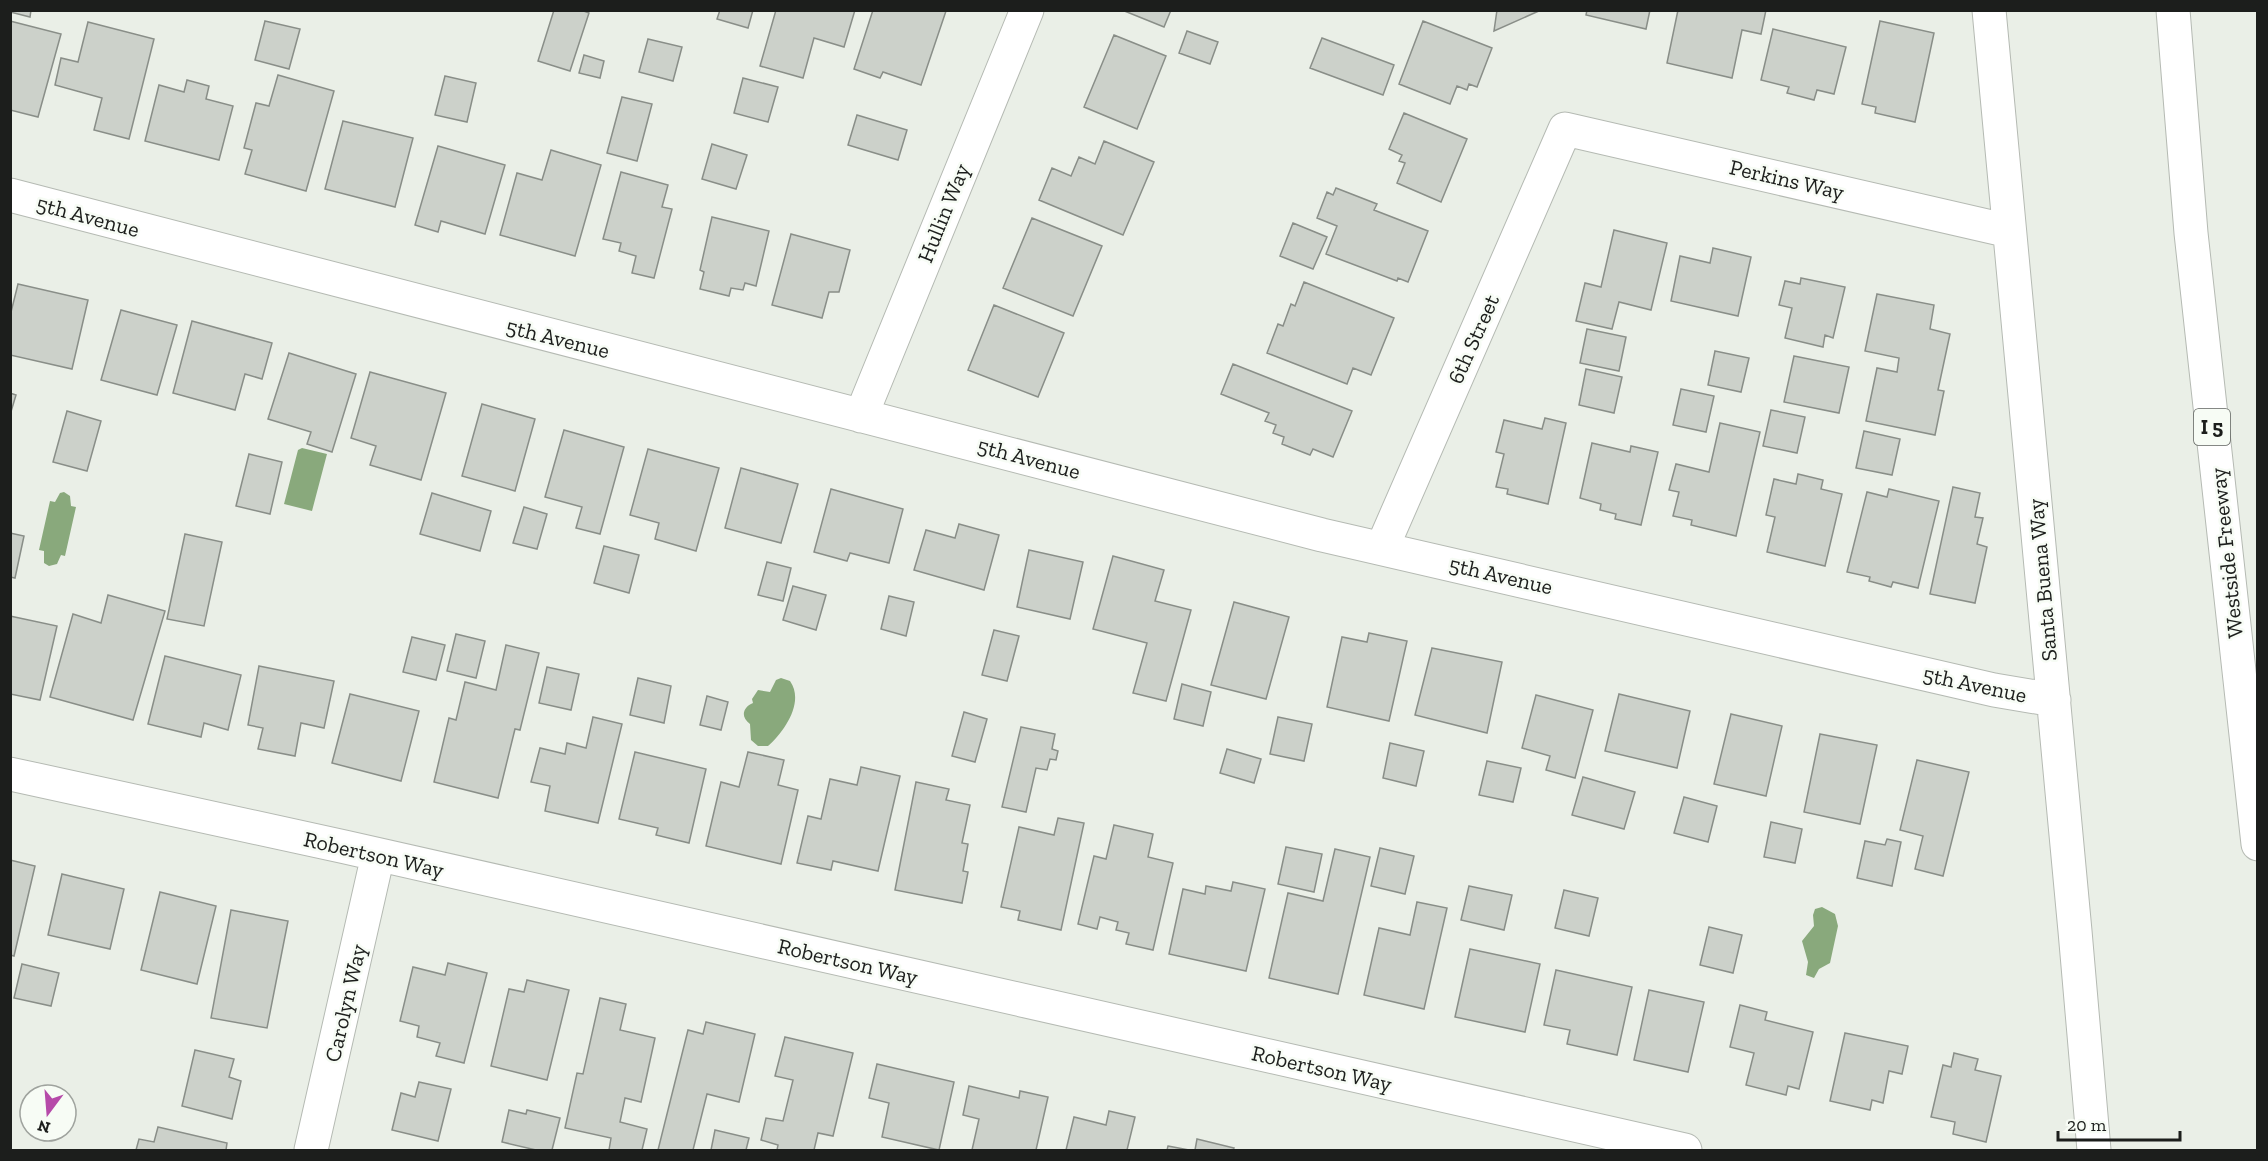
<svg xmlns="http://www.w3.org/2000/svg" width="2268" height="1161" viewBox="0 0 2268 1161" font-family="'Zilla Slab',serif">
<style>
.water{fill:#89a97c}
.building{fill:#ccd1ca;stroke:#898e88;stroke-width:1.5}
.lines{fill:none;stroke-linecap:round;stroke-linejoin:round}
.street-casing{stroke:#b5bab3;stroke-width:35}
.highway-casing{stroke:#b5bab3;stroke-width:35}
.street{stroke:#fff;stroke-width:33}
.highway{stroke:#fff;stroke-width:33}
.labels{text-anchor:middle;stroke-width:5;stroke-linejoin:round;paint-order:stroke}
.shield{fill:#f7fcf5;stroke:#5e615d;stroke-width:1.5}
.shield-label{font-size:21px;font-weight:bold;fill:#1c1e1c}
.street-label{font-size:22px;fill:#1c1e1c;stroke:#f7fcf5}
</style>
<rect width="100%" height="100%" fill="#eaefe7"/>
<path class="water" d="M 302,448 L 327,454 L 312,511 L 284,504 L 298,450 Z
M 64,492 L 70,496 L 71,506 L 76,507 L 65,556 L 61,555 L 57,564 L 49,566 L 44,563 L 44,551 L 39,550 L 50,501 L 55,502 L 60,493 Z
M 781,678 L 790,681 C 805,702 784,732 768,746 L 758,746 L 751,740 L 750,724 C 740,717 743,707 753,703 L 752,699 L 758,690 L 770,692 L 776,680 Z
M 1822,907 L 1835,914 L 1838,926 L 1830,963 L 1819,969 L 1814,978 L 1806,975 L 1808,962 L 1802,941 L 1814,926 L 1813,915 L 1815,909 Z"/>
<path class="building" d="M 10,10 L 31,10 L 30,17 L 10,12 Z
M 554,10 L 581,10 L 589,13 L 570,71 L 538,61 Z
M 720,10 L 753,10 L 748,28 L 717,19 Z
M 776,10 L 855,10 L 844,47 L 814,38 L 803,78 L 760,66 Z
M 873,10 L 946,11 L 921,85 L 883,72 L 880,78 L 854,69 Z
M 1122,10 L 1171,10 L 1164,27 Z
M 1497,10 L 1541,10 L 1494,31 Z
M 1587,10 L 1650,10 L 1646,29 L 1586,15 Z
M 1678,10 L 1766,10 L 1761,34 L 1742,30 L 1732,78 L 1667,63 Z
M 10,21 L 61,34 L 38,117 L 10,110 Z
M 265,21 L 300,29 L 289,69 L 255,60 Z
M 1423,21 L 1492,48 L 1477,87 L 1469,84 L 1467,90 L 1457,86 L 1450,104 L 1399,84 Z
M 1880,21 L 1934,33 L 1915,122 L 1875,113 L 1876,107 L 1862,104 Z
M 88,22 L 154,39 L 129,139 L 94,130 L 102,98 L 55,85 L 61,58 L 78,62 Z
M 1773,29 L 1846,47 L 1834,94 L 1817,90 L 1814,100 L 1787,93 L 1789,87 L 1761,80 Z
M 1187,31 L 1218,42 L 1210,64 L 1179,53 Z
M 1114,35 L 1166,56 L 1137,129 L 1084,107 Z
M 1322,38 L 1394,65 L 1383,95 L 1310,68 Z
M 648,39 L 682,47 L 673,81 L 639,72 Z
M 584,55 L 604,61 L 600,78 L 579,73 Z
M 278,75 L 334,91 L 306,191 L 245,174 L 252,150 L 244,148 L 256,103 L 269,106 Z
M 445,76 L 476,83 L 467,122 L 435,115 Z
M 743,78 L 778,87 L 768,122 L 734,113 Z
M 187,80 L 209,86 L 206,99 L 233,106 L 219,160 L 145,141 L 159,85 L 184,92 Z
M 622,97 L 652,104 L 637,161 L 607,153 Z
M 1404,113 L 1467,139 L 1441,202 L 1397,183 L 1405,163 L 1399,161 L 1402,155 L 1389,149 Z
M 857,115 L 907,130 L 898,160 L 848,145 Z
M 343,121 L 413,138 L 395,207 L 325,189 Z
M 1104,141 L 1154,162 L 1123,235 L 1039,200 L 1052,168 L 1071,176 L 1079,157 L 1095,164 Z
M 712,144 L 747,155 L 736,189 L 702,179 Z
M 438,146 L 505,165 L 485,234 L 441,221 L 438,232 L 415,225 Z
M 551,150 L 601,165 L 575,256 L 500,235 L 517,173 L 542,180 Z
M 621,172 L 668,185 L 662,207 L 672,209 L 654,278 L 632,273 L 636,256 L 619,251 L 621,243 L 603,239 Z
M 1336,188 L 1377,204 L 1374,210 L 1428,231 L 1408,282 L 1398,278 L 1397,281 L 1326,254 L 1337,226 L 1317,218 L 1327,192 L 1333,195 Z
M 712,217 L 769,231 L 756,286 L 745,283 L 743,290 L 731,288 L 729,296 L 700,289 L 704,272 L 700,270 Z
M 1032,218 L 1102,246 L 1073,316 L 1003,288 Z
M 1293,223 L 1327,237 L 1313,269 L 1280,256 Z
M 1614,230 L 1667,243 L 1651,310 L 1619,302 L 1612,329 L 1576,321 L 1585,283 L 1601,287 Z
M 791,234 L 850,250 L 839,292 L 829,292 L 822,318 L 772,305 Z
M 1713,248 L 1751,257 L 1738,316 L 1671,301 L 1680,256 L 1710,263 Z
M 1801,278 L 1845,287 L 1833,338 L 1825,335 L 1823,347 L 1785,338 L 1792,308 L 1779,305 L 1785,281 L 1800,284 Z
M 1304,282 L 1394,318 L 1371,375 L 1353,368 L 1347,384 L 1267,353 L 1278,324 L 1283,326 L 1291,304 L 1295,306 Z
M 18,284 L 88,300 L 72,369 L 10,355 L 10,316 Z
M 1877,294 L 1934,305 L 1930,329 L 1950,334 L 1938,390 L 1944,391 L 1935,435 L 1866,421 L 1877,368 L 1897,372 L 1899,358 L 1865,351 Z
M 994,305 L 1064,333 L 1038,397 L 968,370 Z
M 121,310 L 177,325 L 157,395 L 101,380 Z
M 192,321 L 272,343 L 262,379 L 245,374 L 235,410 L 173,393 Z
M 1587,329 L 1626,337 L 1619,371 L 1580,363 Z
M 1715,351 L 1749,358 L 1741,392 L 1708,385 Z
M 289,353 L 356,374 L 332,452 L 307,444 L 311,432 L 268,419 Z
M 1794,356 L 1849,367 L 1839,413 L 1784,402 Z
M 1233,364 L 1352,411 L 1333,457 L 1313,449 L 1310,455 L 1282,444 L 1284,437 L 1273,433 L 1276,425 L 1265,421 L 1269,413 L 1221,394 Z
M 1586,369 L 1622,377 L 1614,413 L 1579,405 Z
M 370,372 L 446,393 L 421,480 L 370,465 L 376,446 L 351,438 Z
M 1681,389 L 1714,396 L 1706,432 L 1673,425 Z
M 10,393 L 16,395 L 10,415 Z
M 482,404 L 535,419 L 515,491 L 462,476 Z
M 1771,410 L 1805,417 L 1797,453 L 1763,446 Z
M 67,411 L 101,421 L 87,471 L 53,462 Z
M 1545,418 L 1566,423 L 1548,504 L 1507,494 L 1508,489 L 1496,487 L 1504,454 L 1496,452 L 1504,420 L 1542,429 Z
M 1720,423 L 1760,432 L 1736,536 L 1691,525 L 1692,520 L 1673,516 L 1679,492 L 1669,490 L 1676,464 L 1709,472 Z
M 564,430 L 624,447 L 600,534 L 576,528 L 582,507 L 545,497 Z
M 1864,431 L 1900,439 L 1892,475 L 1856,468 Z
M 1592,443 L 1630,452 L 1631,446 L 1658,452 L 1641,525 L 1615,519 L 1616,514 L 1600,510 L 1601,504 L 1580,498 Z
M 648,449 L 719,468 L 696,551 L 655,539 L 659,523 L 630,515 Z
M 249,454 L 282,462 L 270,514 L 236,506 Z
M 741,468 L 798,484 L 781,543 L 725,528 Z
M 1798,474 L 1823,480 L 1821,489 L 1842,494 L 1825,566 L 1767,552 L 1775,517 L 1766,515 L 1774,479 L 1796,484 Z
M 1953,487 L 1980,493 L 1975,517 L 1983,518 L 1977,544 L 1987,547 L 1975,603 L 1930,594 Z
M 831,489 L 903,509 L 889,563 L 850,553 L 847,561 L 814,552 Z
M 1889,489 L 1939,501 L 1918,588 L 1893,582 L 1891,587 L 1869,581 L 1870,577 L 1847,572 L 1867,492 L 1887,497 Z
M 432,493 L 491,511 L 480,551 L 420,534 Z
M 524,507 L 547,514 L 537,549 L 513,543 Z
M 959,524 L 999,535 L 984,590 L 914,570 L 926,530 L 955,538 Z
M 10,533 L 24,536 L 15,578 L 10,577 Z
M 185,534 L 222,542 L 204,626 L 167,619 Z
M 604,546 L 639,555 L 629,593 L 594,583 Z
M 1029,550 L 1083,562 L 1070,619 L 1017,607 Z
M 1113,556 L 1164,570 L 1155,601 L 1191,610 L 1166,701 L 1133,693 L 1147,643 L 1093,629 Z
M 767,562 L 791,568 L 783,601 L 758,595 Z
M 793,586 L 826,595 L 816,630 L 783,620 Z
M 108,595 L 165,611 L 133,720 L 50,697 L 73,614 L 101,623 Z
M 889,596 L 914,602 L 906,636 L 881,629 Z
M 1234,602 L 1289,617 L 1266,699 L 1211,685 Z
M 10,616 L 57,626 L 40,700 L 10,694 Z
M 994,630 L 1019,636 L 1007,681 L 982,675 Z
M 1369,633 L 1407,641 L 1389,721 L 1327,707 L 1342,637 L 1367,642 Z
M 456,634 L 485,641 L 476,678 L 447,671 Z
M 412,637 L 445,645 L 436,680 L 403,672 Z
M 506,645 L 539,653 L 520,730 L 515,729 L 498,798 L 434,782 L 449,718 L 456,720 L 465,682 L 496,690 Z
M 1432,648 L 1502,662 L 1487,733 L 1415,715 Z
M 165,656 L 241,675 L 228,730 L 204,723 L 201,737 L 148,724 Z
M 259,666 L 334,681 L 324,728 L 301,723 L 295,756 L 258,749 L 263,728 L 248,725 Z
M 547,667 L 579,674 L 571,710 L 539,703 Z
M 638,678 L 671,686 L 664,723 L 630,715 Z
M 1182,684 L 1211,692 L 1203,726 L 1174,719 Z
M 350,694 L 419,711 L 401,781 L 332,763 Z
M 1619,694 L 1690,711 L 1677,768 L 1605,751 Z
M 1536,695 L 1593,710 L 1575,778 L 1546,770 L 1550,756 L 1522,748 Z
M 707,696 L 728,702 L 721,730 L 700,725 Z
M 964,712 L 987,719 L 975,762 L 952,756 Z
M 1731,714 L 1782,726 L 1766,796 L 1714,784 Z
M 593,717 L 622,724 L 598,823 L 545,811 L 550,786 L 531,782 L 540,748 L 565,754 L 567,743 L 586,748 Z
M 1278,717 L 1312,724 L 1304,761 L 1270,754 Z
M 1021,727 L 1055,734 L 1052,749 L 1058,751 L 1056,760 L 1050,759 L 1047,770 L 1036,768 L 1026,812 L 1002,807 Z
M 1820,734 L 1877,745 L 1860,824 L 1804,812 Z
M 1390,743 L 1424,751 L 1416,786 L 1383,778 Z
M 1227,749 L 1261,759 L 1254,783 L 1220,773 Z
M 635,752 L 706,769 L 689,843 L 656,835 L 658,828 L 619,819 Z
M 748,752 L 784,760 L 778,785 L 798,790 L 781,864 L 706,846 L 721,782 L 739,787 Z
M 1917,760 L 1969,772 L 1943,876 L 1915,869 L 1923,836 L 1900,830 Z
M 1487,761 L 1521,768 L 1513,802 L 1479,795 Z
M 861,767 L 900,776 L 878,871 L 833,861 L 831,870 L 797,863 L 808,816 L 821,819 L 830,779 L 857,785 Z
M 1583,777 L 1635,792 L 1624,829 L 1572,815 Z
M 916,782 L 949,789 L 946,800 L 970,805 L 962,843 L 968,844 L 963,871 L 968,872 L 962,903 L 895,890 Z
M 1684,797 L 1717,806 L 1708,842 L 1674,833 Z
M 1058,818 L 1084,823 L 1061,930 L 1018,920 L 1020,911 L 1001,907 L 1019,827 L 1054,835 Z
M 1771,822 L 1802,829 L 1795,863 L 1764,857 Z
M 1114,825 L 1153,834 L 1148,857 L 1173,863 L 1153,950 L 1126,944 L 1129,933 L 1116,930 L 1118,922 L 1100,917 L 1097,929 L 1078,924 L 1094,856 L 1106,859 Z
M 1887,839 L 1901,842 L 1892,886 L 1857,878 L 1865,841 L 1885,845 Z
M 1286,847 L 1322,854 L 1314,892 L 1278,884 Z
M 1380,848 L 1414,856 L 1405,894 L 1371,886 Z
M 1335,849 L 1370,857 L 1338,994 L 1269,978 L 1288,893 L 1323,901 Z
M 10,860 L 35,866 L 14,956 L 10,955 Z
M 62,874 L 124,889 L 110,949 L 48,935 Z
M 1233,882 L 1265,889 L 1246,971 L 1169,954 L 1183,889 L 1205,894 L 1206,886 L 1231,891 Z
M 1469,886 L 1512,895 L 1504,930 L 1461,920 Z
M 1564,890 L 1598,898 L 1589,936 L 1555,928 Z
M 160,892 L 216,906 L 197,984 L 141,970 Z
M 1417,902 L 1447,908 L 1424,1009 L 1364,995 L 1379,928 L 1410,935 Z
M 231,910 L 288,921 L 267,1028 L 211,1018 Z
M 1709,927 L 1742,935 L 1733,973 L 1700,965 Z
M 1470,949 L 1540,964 L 1525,1032 L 1455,1017 Z
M 448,963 L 487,973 L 464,1063 L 436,1056 L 440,1043 L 417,1037 L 419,1026 L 400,1021 L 413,967 L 445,975 Z
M 22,964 L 59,973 L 51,1006 L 14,998 Z
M 1556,970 L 1632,987 L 1617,1055 L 1567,1044 L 1570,1030 L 1544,1025 Z
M 527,980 L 569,990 L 547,1080 L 491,1066 L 509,989 L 524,992 Z
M 1649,990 L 1704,1002 L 1688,1072 L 1634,1060 Z
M 600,998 L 626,1004 L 620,1030 L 655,1038 L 641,1102 L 625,1098 L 620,1122 L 647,1129 L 642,1150 L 609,1150 L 611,1138 L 565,1128 L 577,1073 L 583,1074 Z
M 1740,1005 L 1767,1012 L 1765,1020 L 1813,1032 L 1799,1089 L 1788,1086 L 1786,1095 L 1746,1085 L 1754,1053 L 1730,1047 Z
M 706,1022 L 755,1034 L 739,1102 L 707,1094 L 693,1150 L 658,1150 L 688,1030 L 703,1034 Z
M 1845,1033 L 1908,1046 L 1902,1074 L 1889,1071 L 1883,1103 L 1872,1100 L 1870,1110 L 1830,1101 Z
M 785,1037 L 853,1053 L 833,1136 L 818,1133 L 814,1150 L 777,1150 L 778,1145 L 761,1140 L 766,1118 L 783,1121 L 793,1080 L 775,1076 Z
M 195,1050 L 234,1059 L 229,1077 L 241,1081 L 232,1119 L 182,1106 Z
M 1954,1053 L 1978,1059 L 1975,1070 L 2001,1076 L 1986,1142 L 1953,1134 L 1955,1122 L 1931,1117 L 1943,1065 L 1951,1067 Z
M 877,1064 L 954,1082 L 939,1150 L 882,1137 L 889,1103 L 869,1098 Z
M 419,1082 L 451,1089 L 438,1141 L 392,1130 L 401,1093 L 415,1097 Z
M 969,1086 L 1019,1098 L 1020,1091 L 1048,1097 L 1036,1150 L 972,1150 L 979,1119 L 963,1115 Z
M 509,1110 L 526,1114 L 527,1110 L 560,1118 L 552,1150 L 536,1150 L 502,1142 Z
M 1109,1111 L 1135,1117 L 1127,1150 L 1066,1150 L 1074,1117 L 1106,1125 Z
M 158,1127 L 227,1143 L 226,1150 L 136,1150 L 139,1139 L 154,1142 Z
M 715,1130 L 749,1138 L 746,1150 L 711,1150 Z
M 1197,1139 L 1234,1148 L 1233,1150 L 1195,1150 Z
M 1168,1146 L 1189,1150 L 1167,1150 Z"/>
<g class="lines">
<g class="street-casing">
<path id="street" d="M 1989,10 L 2075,931 L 2094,1150
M 10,195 L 1322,535 L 1994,690 L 2054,700
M 861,416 L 1027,10
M 1382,548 L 1565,129 L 2009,231
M 10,774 L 345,847 L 1685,1150
M 311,1150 L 378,855"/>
</g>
<g class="highway-casing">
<path id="highway" d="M 2173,10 L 2191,233 L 2258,844"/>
</g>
<use href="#street" class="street"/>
<use href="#highway" class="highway"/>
</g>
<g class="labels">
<rect class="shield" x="2194" y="409" width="36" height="36" rx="4.5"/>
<g class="shield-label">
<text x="2212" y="434">I 5</text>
</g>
<g class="street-label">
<text transform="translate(1787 179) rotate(13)" y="8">Perkins Way</text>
<text transform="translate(943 213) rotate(-68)" y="8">Hullin Way</text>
<text transform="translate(88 216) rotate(15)" y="8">5th Avenue</text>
<text transform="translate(558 338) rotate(14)" y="8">5th Avenue</text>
<text transform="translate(1473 339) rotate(-66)" y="8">6th Street</text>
<text transform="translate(1029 458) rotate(15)" y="8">5th Avenue</text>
<text transform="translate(2226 553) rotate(-96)" y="8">Westside Freeway</text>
<text transform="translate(1501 575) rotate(13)" y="8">5th Avenue</text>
<text transform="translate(2042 580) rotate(-95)" y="8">Santa Buena Way</text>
<text transform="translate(1975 684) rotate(12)" y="8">5th Avenue</text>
<text transform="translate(374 854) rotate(13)" y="8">Robertson Way</text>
<text transform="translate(848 961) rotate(13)" y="8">Robertson Way</text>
<text transform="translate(345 1003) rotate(-77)" y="8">Carolyn Way</text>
<text transform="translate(1322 1068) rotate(13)" y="8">Robertson Way</text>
</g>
</g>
<rect width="2268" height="1161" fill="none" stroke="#1c1e1c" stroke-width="24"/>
<g transform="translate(48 1113) rotate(196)"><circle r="28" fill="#f7fcf5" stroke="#9fa39e" stroke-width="1.5"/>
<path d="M0-4.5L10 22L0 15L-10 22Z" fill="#b64aa9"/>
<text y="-9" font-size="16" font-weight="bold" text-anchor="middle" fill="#1c1e1c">N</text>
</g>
<path d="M2058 1131v9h122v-9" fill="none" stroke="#1c1e1c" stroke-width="3"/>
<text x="2067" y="1131" font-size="18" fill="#1c1e1c" stroke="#f7fcf5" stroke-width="4.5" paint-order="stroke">20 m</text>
</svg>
